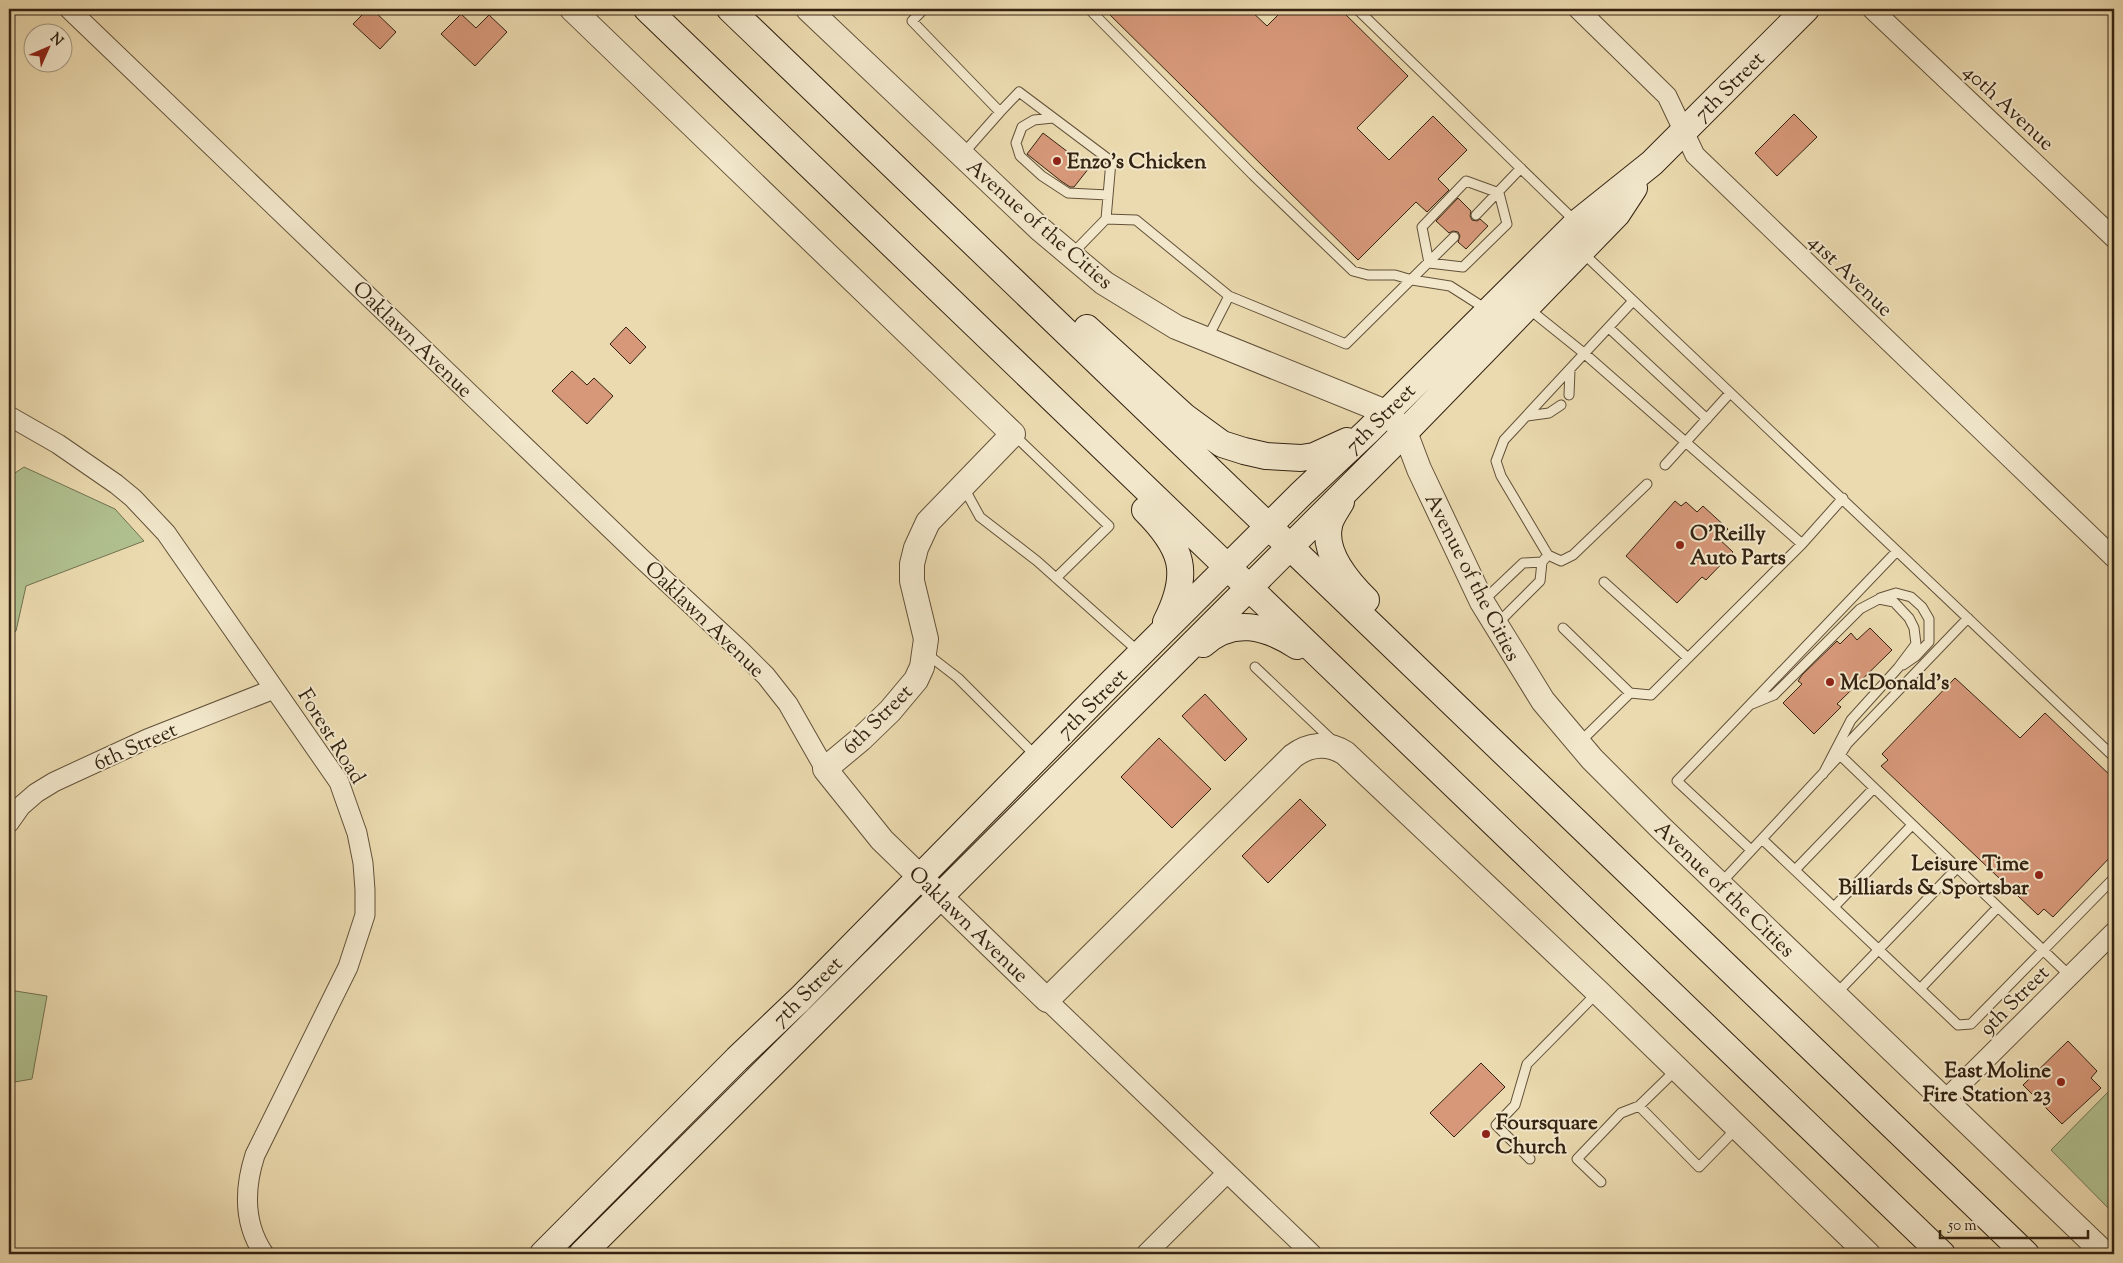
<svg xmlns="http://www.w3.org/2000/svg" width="2123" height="1263" viewBox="0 0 2123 1263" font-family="'Sorts Mill Goudy',serif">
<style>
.green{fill:#b1c190;stroke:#727251}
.building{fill:#d69879;stroke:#342312}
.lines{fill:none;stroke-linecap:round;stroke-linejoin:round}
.service-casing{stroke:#625139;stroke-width:11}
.minor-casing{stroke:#625139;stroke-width:21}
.tertiary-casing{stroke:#625139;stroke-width:26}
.secondary-casing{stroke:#342312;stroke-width:28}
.service{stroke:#f2e7cb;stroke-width:9}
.minor{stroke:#f2e7cb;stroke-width:19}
.tertiary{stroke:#f2e7cb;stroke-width:24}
.secondary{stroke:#f2e7cb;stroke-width:26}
.poi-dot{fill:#8f2418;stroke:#f2e7cb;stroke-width:2}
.labels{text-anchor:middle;stroke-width:4;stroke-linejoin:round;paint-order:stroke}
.street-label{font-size:21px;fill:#342312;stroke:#f2e7cb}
.poi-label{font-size:21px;font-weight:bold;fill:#342312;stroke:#f2e7cb;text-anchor:start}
</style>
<rect width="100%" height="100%" fill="#ebdaaf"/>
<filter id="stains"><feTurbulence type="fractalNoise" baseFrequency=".004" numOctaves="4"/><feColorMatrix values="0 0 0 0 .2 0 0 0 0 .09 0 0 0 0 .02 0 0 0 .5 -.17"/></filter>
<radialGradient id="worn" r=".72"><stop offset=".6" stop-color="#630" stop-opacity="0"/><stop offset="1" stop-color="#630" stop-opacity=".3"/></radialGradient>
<path class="green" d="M 24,467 L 115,509 L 144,541 L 26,586 L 16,631 L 9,636 L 9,477 Z
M 9,990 L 47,996 L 32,1079 L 9,1083 Z
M 2114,1086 L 2114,1214 L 2051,1150 Z"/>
<path class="building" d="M 368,9 L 372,9 L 396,32 L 380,49 L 353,24 Z
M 1104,9 L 1249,9 L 1267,26 L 1284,9 L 1340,9 L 1408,76 L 1357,128 L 1389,160 L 1433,116 L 1467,150 L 1438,179 L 1449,190 L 1427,212 L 1416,202 L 1358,260 Z
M 461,14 L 476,28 L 489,15 L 507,32 L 475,66 L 441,34 Z
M 1794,114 L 1817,137 L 1777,176 L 1755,153 Z
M 1043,133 L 1089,168 L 1074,187 L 1070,187 L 1061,181 L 1027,154 Z
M 1458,198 L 1471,211 L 1470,216 L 1472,220 L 1477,221 L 1480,219 L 1488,226 L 1466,249 L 1458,242 L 1460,236 L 1458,232 L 1453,231 L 1449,233 L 1436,221 Z
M 626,327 L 646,347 L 630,364 L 610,344 Z
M 572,371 L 587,385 L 594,378 L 613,396 L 587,424 L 552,391 Z
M 1675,501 L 1681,506 L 1686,502 L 1697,512 L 1703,506 L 1728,529 L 1719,539 L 1733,552 L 1706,580 L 1702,577 L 1677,603 L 1626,556 Z
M 1870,628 L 1892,650 L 1837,704 L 1841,707 L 1814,734 L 1783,703 L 1802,684 L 1798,681 L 1802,675 L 1837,641 L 1840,644 L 1851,633 L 1857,640 Z
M 1955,678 L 2020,738 L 2045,713 L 2114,779 L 2114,853 L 2053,917 L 2044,909 L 2038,915 L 1881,766 L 1888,760 L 1882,754 Z
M 1205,694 L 1247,739 L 1225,761 L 1182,716 Z
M 1159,738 L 1211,789 L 1172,828 L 1121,777 Z
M 1300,799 L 1326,825 L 1268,883 L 1242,856 Z
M 2068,1041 L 2097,1071 L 2091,1078 L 2101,1088 L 2062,1124 L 2023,1085 Z
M 1481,1063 L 1505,1087 L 1454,1137 L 1430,1113 Z"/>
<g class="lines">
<g class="service-casing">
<path id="service" d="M 924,9 L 912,21 L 1000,112 L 1019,92 L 1111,161 L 1106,219 L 1071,255
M 1089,9 L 1253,175 L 1353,271 L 1368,275 L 1395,275 L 1412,280 L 1450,286 L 1486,309
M 1357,9 L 1576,222
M 1053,118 L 1034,120 L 1022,127 L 1016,143 L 1020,156 L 1042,176 L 1068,193 L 1108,195
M 962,155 L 1000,112
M 1466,181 L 1499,193 L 1507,224 L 1463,267 L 1429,263 L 1422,227 Z
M 1476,215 L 1521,168
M 1106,219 L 1136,220 L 1229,296 L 1207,339
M 1583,253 L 2114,757
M 1229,296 L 1346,344 L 1454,237
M 1529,309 L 1585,354 L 1802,544
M 1609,328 L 1707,419
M 1569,395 L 1570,370
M 1527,416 L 1549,413 L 1561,405
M 1013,434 L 1109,526 L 1056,578
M 1665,465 L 1730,393
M 964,488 L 980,517 L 1037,561 L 1139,652
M 1548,555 L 1561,561 L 1573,555 L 1647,484
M 1604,582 L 1688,658
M 1880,598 L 1896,593 L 1911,597 L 1922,607 L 1929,619 L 1929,642 L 1916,656 L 1903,665
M 1483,601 L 1523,563 L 1542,562
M 1497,624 L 1540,581 L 1542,562 L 1548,555 L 1501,476 L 1496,461 L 1504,440 L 1633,301
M 1563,628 L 1630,693 L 1580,742
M 927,654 L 958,678 L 1036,756
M 1255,667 L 1333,741
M 1630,693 L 1651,695 L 1802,544 L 1843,498
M 1752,704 L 1774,695 L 1860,609 L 1879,599 L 1894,602 L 1909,618 L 1914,628 L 1916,644 L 1898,668 L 1851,720 L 1823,774
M 1840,755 L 2070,976
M 1762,839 L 1958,1025 L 1971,1024 L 2114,878
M 1751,850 L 1677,781 L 1897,551
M 1795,870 L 1874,788
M 1720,884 L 1840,755 L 1847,744 L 1968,618
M 1834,907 L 1912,825
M 1920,989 L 1998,907
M 1836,994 L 1957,868
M 1677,1069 L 1639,1106 L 1699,1167 L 1737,1128
M 1530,1159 L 1496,1125 L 1515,1105 L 1527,1064 L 1597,993
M 1601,1182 L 1577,1159 L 1621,1113 L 1639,1106"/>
</g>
<g class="minor-casing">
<path id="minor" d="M 69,9 L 641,558 L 741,651 L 766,676 L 788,704 L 825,769
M 1578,9 L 1667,96 L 1695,155 L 2114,558
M 1872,9 L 2114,238
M 9,416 L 58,444 L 116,484 L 133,498 L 166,533 L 339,782 L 357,833 L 363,863 L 365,890 L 365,915 L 348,967 L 255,1155 C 244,1189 243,1223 264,1254
M 9,823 L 21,806 L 36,793 L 54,782 L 147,739 L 274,689
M 1047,1000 L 1312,1254
M 1945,1100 L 2114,932
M 1146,1254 L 1227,1173"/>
</g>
<g class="tertiary-casing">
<path id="tertiary" d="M 572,9 L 1013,434 L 928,522 L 916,548 L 912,564 L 912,581 L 926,639 L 922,667 L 916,680 L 890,711 L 861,739 L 825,769 L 882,840 L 1047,1000 L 1293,756 C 1309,744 1327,742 1345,753 L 1598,992 L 1868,1254
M 808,9 L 1040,229 L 1104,283 L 1176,327 L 1386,412 L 1405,432 L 1419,469 L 1482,602 L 1543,701 L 1592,759 L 1661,828 L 2105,1254"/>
</g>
<g class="secondary-casing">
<path id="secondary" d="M 647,9 L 1942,1254
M 730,9 L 2026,1254
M 1087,328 L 1185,417 L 1222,444 L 1244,451 L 1266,456 L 1301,458 L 1314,456 L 1347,441
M 1341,502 C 1337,509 1330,518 1329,526 C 1323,554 1348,582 1366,600
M 1145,510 C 1183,548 1191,573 1166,622
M 1203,644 C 1233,617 1266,626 1297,646
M 543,1254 L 737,1059 L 800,999 L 1110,684 L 1302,493 L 1368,431 L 1577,223 L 1652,163 L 1806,9
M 582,1254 L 1405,432 L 1617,214 L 1634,188"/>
</g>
<use href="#service" class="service"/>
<use href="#minor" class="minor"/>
<use href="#tertiary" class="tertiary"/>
<use href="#secondary" class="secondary"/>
</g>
<g class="poi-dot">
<circle cx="1057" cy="161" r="5"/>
<circle cx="1680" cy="545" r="5"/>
<circle cx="1830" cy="682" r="5"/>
<circle cx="2039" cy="875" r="5"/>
<circle cx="2061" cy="1082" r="5"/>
<circle cx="1486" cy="1134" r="5"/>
</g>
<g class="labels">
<g class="street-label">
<text transform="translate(1729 86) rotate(-45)" y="7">7th Street</text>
<text transform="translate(2009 107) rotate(43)" y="7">40th Avenue</text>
<text transform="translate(1040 224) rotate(41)" y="7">Avenue of the Cities</text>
<text transform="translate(1851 275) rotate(44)" y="7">41st Avenue</text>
<text transform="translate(413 339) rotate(44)" y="7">Oaklawn Avenue</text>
<text transform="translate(1380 418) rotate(-45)" y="7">7th Street</text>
<text transform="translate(1473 577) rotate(63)" y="7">Avenue of the Cities</text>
<text transform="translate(705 619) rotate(44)" y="7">Oaklawn Avenue</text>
<text transform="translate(1092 703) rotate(-45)" y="7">7th Street</text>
<text transform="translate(877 719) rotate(-45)" y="7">6th Street</text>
<text transform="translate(332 736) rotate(58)" y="7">Forest Road</text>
<text transform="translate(135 746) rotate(-24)" y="7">6th Street</text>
<text transform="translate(1725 889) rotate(44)" y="7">Avenue of the Cities</text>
<text transform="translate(969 924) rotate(44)" y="7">Oaklawn Avenue</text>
<text transform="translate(807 991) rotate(-45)" y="7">7th Street</text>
<text transform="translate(2014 1000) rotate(-45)" y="7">9th Street</text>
</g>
<g class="poi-label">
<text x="1067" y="168">Enzo's Chicken</text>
<text x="1690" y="540">O'Reilly<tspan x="1690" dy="24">Auto Parts</tspan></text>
<text x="1840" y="689">McDonald's</text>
<text x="2029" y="870" text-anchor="end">Leisure Time<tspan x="2029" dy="24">Billiards &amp; Sportsbar</tspan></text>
<text x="2051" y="1077" text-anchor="end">East Moline<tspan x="2051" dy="24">Fire Station 23</tspan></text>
<text x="1496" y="1129">Foursquare<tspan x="1496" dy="24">Church</tspan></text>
</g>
</g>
<rect width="2123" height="1263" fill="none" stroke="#ebdaaf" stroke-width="30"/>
<rect x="10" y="10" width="2103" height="1243" fill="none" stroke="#342312" stroke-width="2.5"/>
<rect x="15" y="15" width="2093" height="1233" fill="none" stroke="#342312"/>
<g transform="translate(48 48) rotate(45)"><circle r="24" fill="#f2e7cb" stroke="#a69981"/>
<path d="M0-4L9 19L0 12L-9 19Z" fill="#8f2418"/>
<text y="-8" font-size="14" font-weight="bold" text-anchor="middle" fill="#342312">N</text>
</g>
<path d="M1940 1230v8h148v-8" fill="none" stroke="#342312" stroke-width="2.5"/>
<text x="1948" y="1230" font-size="15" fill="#342312" stroke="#f2e7cb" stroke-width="4" paint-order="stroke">50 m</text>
<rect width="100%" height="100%" filter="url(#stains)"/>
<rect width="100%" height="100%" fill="url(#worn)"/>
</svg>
